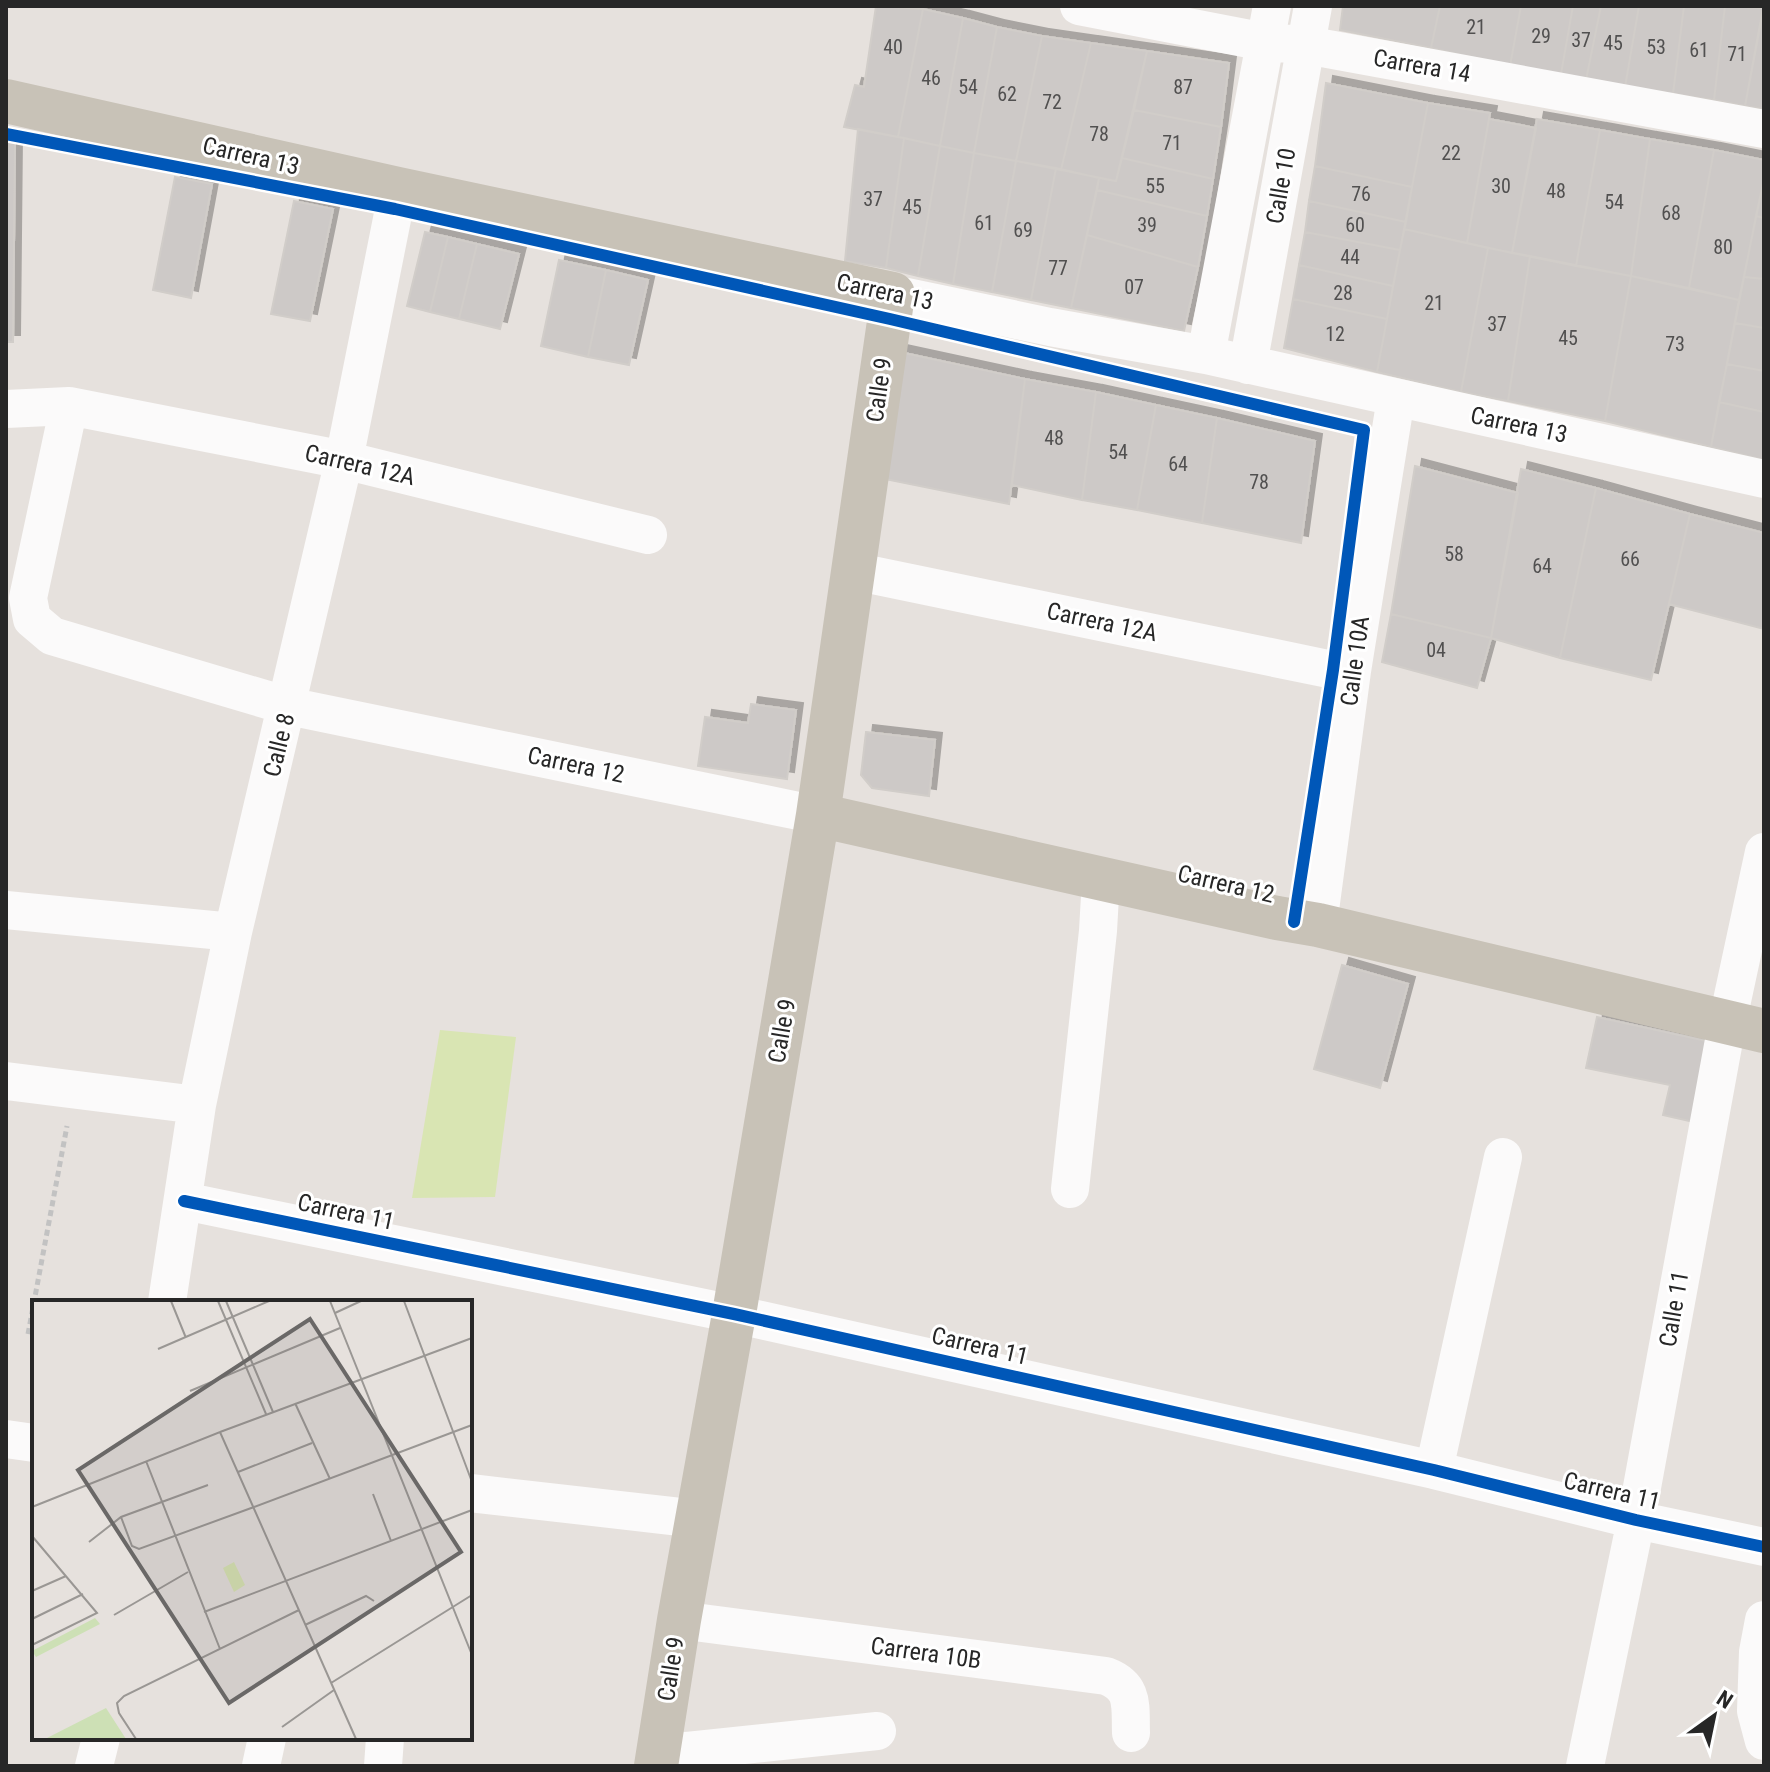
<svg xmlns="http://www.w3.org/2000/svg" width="1770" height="1772" viewBox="0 0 1770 1772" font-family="'Roboto Condensed',sans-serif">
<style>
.pitch{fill:#d9e5b3}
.building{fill:#cdc9c7;stroke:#d1cdc9;stroke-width:2;filter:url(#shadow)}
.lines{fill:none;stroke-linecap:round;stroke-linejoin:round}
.path{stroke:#c2c2c2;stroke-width:5;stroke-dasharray:6 4;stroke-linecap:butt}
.minor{stroke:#fbfafa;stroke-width:38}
.major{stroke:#c8c2b7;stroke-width:44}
.cycleway-casing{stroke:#fff;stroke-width:17}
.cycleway{stroke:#0057b8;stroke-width:12}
.labels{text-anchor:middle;stroke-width:6;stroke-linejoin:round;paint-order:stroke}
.number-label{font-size:20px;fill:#515050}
.street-label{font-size:24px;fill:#272727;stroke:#fff}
.inset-road{fill:none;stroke:#9a9794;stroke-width:2}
.view{fill:#6a6867;fill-opacity:0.15;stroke:#6a6867;stroke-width:4}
.inset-edge{fill:none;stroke:#272727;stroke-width:4}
</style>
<defs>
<filter id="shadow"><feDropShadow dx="7" dy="-7" stdDeviation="0" flood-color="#0004"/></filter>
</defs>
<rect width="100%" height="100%" fill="#e6e1dd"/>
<path class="pitch" d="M 440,1030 L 516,1037 L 495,1197 L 412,1198 Z"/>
<path class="building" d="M 876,6 L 923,9 L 898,137 L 844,127 L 855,85 L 864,87 Z
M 1343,6 L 1440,6 L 1431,48 L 1340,30 Z
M 1440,6 L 1521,6 L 1510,66 L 1431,48 Z
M 1521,6 L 1573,6 L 1561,74 L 1510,66 Z
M 1573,6 L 1601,6 L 1586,80 L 1561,74 Z
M 1601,6 L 1639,6 L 1625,87 L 1586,80 Z
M 1639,6 L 1684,6 L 1673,94 L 1625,87 Z
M 1684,6 L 1725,6 L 1714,100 L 1673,94 Z
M 1725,6 L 1763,8 L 1745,106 L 1714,100 Z
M 1764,6 L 1764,109 L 1745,106 Z
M 923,9 L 963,18 L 940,146 L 898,137 Z
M 963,18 L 997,27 L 974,153 L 940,146 Z
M 997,27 L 1042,36 L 1016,161 L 974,153 Z
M 1042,36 L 1091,43 L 1061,170 L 1016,161 Z
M 1091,43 L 1147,51 L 1116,181 L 1061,170 Z
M 1147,51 L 1229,63 L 1221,127 L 1134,110 Z
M 1326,83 L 1428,103 L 1412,187 L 1315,166 Z
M 1428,103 L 1490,113 L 1467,243 L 1404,229 Z
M 1134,110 L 1221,127 L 1213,179 L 1122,158 Z
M 1489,119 L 1536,128 L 1512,253 L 1467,243 Z
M 1537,119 L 1600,130 L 1576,266 L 1512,253 Z
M 858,129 L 904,138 L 886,268 L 845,261 Z
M 1600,130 L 1650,139 L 1631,276 L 1576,266 Z
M 904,138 L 940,146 L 918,276 L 886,268 Z
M 1650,139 L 1714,150 L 1689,288 L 1631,276 Z
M 6,142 L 15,142 L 13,342 L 6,342 Z
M 940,146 L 974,153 L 953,284 L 918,276 Z
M 1714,150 L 1764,160 L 1764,179 L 1739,300 L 1689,288 Z
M 974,153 L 1016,161 L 992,292 L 953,284 Z
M 1122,158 L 1213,179 L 1207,216 L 1097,190 L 1099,178 L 1116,181 Z
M 1016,161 L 1056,168 L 1031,300 L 992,292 Z
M 1315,166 L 1412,187 L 1406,222 L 1309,201 Z
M 1056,168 L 1099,178 L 1071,308 L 1031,300 Z
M 175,177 L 212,184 L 191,298 L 153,290 Z
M 1764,179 L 1764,218 L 1756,216 Z
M 1097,190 L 1207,216 L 1198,267 L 1087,235 Z
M 294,201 L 333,209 L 310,321 L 271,314 Z
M 1309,201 L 1406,222 L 1400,250 L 1305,232 Z
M 1756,216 L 1764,218 L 1764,279 L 1744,277 Z
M 1404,229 L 1488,248 L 1461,392 L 1377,372 Z
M 425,232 L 448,237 L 430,312 L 407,306 Z
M 1305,232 L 1400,250 L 1393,286 L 1299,265 Z
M 1087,235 L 1198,267 L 1184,331 L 1071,308 Z
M 448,237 L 477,244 L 459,319 L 430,312 Z
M 477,244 L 519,254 L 500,329 L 459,319 Z
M 1488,248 L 1530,256 L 1508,401 L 1461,392 Z
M 1530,256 L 1631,276 L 1605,421 L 1508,401 Z
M 559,260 L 606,270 L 588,357 L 541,346 Z
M 1299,265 L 1393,286 L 1387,319 L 1293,299 Z
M 606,270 L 648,280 L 629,365 L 588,357 Z
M 1631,276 L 1739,300 L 1711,447 L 1605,421 Z
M 1744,277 L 1764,279 L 1764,328 L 1735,323 Z
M 1293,299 L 1387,319 L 1377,372 L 1284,348 Z
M 1735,323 L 1764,328 L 1764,371 L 1727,364 Z
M 895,351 L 1025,379 L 1009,504 L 880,478 Z
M 1727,364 L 1764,371 L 1764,412 L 1719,402 Z
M 1025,379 L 1096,392 L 1082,500 L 1012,485 Z
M 1096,392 L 1156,405 L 1137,510 L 1082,500 Z
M 1719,402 L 1764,412 L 1764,460 L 1711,447 Z
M 1156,405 L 1217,418 L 1202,523 L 1137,510 Z
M 1217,418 L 1315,441 L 1301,543 L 1202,523 Z
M 1415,466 L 1518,493 L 1491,638 L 1391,614 Z
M 1521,469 L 1596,488 L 1560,658 L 1491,638 Z
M 1596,488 L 1690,514 L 1651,680 L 1560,658 Z
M 1690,514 L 1764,533 L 1764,629 L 1669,604 Z
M 1391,614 L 1491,638 L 1477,688 L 1382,662 Z
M 751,704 L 796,710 L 787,779 L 698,766 L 705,717 L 748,723 Z
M 866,732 L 935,740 L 929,796 L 872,788 L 861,775 Z
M 1342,965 L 1408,984 L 1380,1088 L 1314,1069 Z
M 1597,1017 L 1711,1042 L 1694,1122 L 1663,1115 L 1670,1085 L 1586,1068 Z"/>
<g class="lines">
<path class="path" d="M 28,1334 L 67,1126"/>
<path class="minor" d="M 1079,6 L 1265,42 L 1306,45 L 1764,129
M 893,294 L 1050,327 L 1206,355 L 1764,479
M 1206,355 L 1272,6
M 1248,365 L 1313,6
M 69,406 L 28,598 L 32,619 L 52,636 L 288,706 L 818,815
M 6,409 L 69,406 L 344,460 L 648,535
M 853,571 L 1333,670 L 1352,671
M 6,910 L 233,932
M 1318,925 L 1352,671 L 1396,398
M 6,1081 L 197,1105
M 1070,1189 L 1098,931 L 1101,878
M 184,1201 L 734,1314 L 1434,1470 L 1636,1520 L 1764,1547
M 167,1302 L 197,1105 L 233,932 L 344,460 L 398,189
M 6,1439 L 34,1443
M 1434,1470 L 1503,1157
M 470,1493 L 698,1519
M 679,1620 L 1106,1676 C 1135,1687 1130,1706 1131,1733
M 1764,1620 L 1758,1652 L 1756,1711 L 1764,1741
M 658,1750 L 687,1751 L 877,1731
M 94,1766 L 101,1738
M 261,1766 L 267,1738
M 383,1766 L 385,1738
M 1585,1766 L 1636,1520 L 1727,1024 L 1764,852"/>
<path class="major" d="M 6,101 L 398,189 L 893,294 L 818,815 L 734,1314 L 679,1620 L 656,1766
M 818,815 L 1277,918 L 1318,925 L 1764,1031"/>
<g class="cycleway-casing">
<path id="cycleway" d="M 6,134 L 395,209 L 890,319 L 1364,430 L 1333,670 L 1294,922
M 184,1201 L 734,1314 L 1434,1470 L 1636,1520 L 1764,1547"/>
</g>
<use href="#cycleway" class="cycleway"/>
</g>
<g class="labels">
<g class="number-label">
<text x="1476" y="34">21</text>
<text x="1541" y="43">29</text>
<text x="1581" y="47">37</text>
<text x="1613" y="50">45</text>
<text x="893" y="54">40</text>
<text x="1656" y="54">53</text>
<text x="1699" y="57">61</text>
<text x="1737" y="61">71</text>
<text x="931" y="85">46</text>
<text x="968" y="94">54</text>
<text x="1183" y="94">87</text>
<text x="1007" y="101">62</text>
<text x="1052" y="109">72</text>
<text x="1099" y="141">78</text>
<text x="1172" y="150">71</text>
<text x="1451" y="160">22</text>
<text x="1155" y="193">55</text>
<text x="1501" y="193">30</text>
<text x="1556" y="198">48</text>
<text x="1361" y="201">76</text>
<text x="873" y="206">37</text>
<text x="1614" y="209">54</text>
<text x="912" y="214">45</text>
<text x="1671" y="220">68</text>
<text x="984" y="230">61</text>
<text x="1147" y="232">39</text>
<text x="1355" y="232">60</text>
<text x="1023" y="237">69</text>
<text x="1723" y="254">80</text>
<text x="1350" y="264">44</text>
<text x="1058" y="275">77</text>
<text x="1134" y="294">07</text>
<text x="1343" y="300">28</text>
<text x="1434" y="310">21</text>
<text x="1497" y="331">37</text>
<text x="1335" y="341">12</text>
<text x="1568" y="345">45</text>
<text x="1675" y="351">73</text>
<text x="1054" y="445">48</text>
<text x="1118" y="459">54</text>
<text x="1178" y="471">64</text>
<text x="1259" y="489">78</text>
<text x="1454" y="561">58</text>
<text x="1630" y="566">66</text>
<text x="1542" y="573">64</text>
<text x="1436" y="657">04</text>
</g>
<g class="street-label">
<text transform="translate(1422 66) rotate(10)" y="8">Carrera 14</text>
<text transform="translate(251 156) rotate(13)" y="8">Carrera 13</text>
<text transform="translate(1281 186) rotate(-80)" y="8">Calle 10</text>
<text transform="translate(885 292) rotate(12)" y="8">Carrera 13</text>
<text transform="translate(879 390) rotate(-82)" y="8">Calle 9</text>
<text transform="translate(1519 425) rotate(12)" y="8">Carrera 13</text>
<text transform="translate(360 465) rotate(13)" y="8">Carrera 12A</text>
<text transform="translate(1102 622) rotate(12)" y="8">Carrera 12A</text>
<text transform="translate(1355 661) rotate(-82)" y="8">Calle 10A</text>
<text transform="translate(279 745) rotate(-76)" y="8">Calle 8</text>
<text transform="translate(576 765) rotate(12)" y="8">Carrera 12</text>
<text transform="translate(1226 884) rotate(13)" y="8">Carrera 12</text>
<text transform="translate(782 1031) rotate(-80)" y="8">Calle 9</text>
<text transform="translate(346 1212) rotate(12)" y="8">Carrera 11</text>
<text transform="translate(1674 1309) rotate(-80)" y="8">Calle 11</text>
<text transform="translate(980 1346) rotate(13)" y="8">Carrera 11</text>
<text transform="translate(1612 1491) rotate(13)" y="8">Carrera 11</text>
<text transform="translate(926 1653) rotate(8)" y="8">Carrera 10B</text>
<text transform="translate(671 1669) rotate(-81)" y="8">Calle 9</text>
</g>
</g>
<g transform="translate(32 1300)">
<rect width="440" height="440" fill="#e6e1dd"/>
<path d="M 63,318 L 68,324 L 4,357 L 0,351 ZM 74,408 L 94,439 L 13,439 Z" fill="#cde0b5"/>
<path d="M 202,262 L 213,285 L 202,292 L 191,268 Z" fill="#d9e5b3"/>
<path class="inset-road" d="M 139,1 L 154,38M 186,1 L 234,114M 194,1 L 241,112M 298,1 L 440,355M 372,1 L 440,182M 303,13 L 329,1M 126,49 L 237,1M 158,91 L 308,28M 263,103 L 298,179M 188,132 L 440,38M 114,161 L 188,349M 206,172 L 280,143M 341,194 L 359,241M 0,207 L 188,132 L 324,439M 222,207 L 440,125M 89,217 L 100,246 L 107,249 L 222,207M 0,236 L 65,313 L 0,345M 57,242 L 89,217 L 176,185M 0,291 L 34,276M 172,312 L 440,210M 82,315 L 156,272M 0,319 L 51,294M 273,325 L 334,296 L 342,301M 299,383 L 440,295M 250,427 L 302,390M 104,439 L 87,413 L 85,403 L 92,396 L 267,310"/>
<path class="view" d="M 278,19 L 429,252 L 197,403 L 46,170 Z"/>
<rect width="440" height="440" class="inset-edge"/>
</g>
<rect width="1770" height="1772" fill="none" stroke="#272727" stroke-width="16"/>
<g transform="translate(1714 1716) rotate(33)" stroke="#ffffff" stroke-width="6" paint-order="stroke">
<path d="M0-6L14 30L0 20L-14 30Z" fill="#272727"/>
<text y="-12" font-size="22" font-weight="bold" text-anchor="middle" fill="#272727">N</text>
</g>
</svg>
